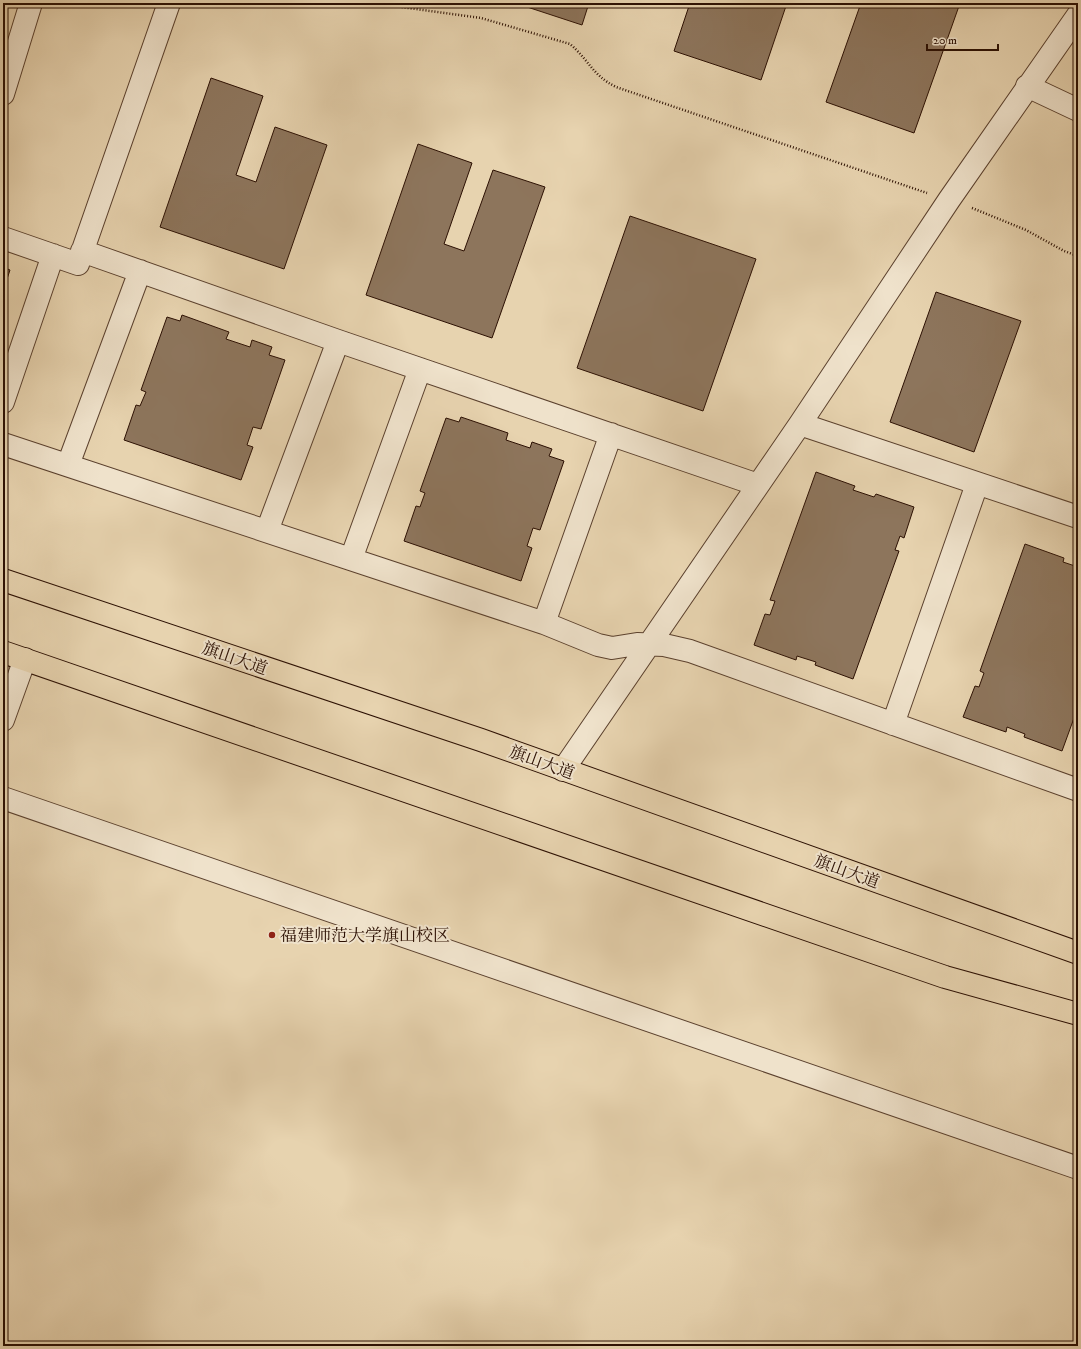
<svg xmlns="http://www.w3.org/2000/svg" width="1081" height="1349" viewBox="0 0 1081 1349" font-family="'IM FELL DW Pica','Noto Serif SC',serif">
<style>
.building{fill:#8d755c;stroke:#2c1003}
.lines{fill:none;stroke-linecap:round;stroke-linejoin:round}
.minor-casing{stroke:#5b412e;stroke-width:24}
.highway-casing{stroke:#2c1003;stroke-width:24}
.path{stroke:#2c1003;stroke-width:2.5;stroke-dasharray:1 2;stroke-linecap:butt}
.minor{stroke:#efe2cb;stroke-width:22}
.highway{stroke:#e7d3af;stroke-width:22}
.poi-dot{fill:#8f2418;stroke:#efe2cb;stroke-width:1.5}
.labels{text-anchor:middle;stroke-width:4;stroke-linejoin:round;paint-order:stroke}
.street-label{font-size:17px;fill:#2c1003;stroke:#efe2cb}
.poi-label{font-size:17px;fill:#2c1003;stroke:#efe2cb;text-anchor:start}
</style>
<rect width="100%" height="100%" fill="#e7d3af"/>
<filter id="stains"><feTurbulence type="fractalNoise" baseFrequency=".005" numOctaves="4"/><feColorMatrix values="0 0 0 0 .2 0 0 0 0 .09 0 0 0 0 .02 0 0 0 .5 -.17"/></filter>
<radialGradient id="worn" r=".72"><stop offset=".6" stop-color="#630" stop-opacity="0"/><stop offset="1" stop-color="#630" stop-opacity=".3"/></radialGradient>
<path class="building" d="M 515,3 L 589,3 L 582,25 Z
M 690,3 L 787,3 L 761,80 L 674,51 Z
M 861,3 L 952,3 L 959,6 L 914,133 L 826,102 Z
M 211,78 L 263,96 L 236,175 L 256,182 L 275,127 L 327,145 L 284,269 L 160,227 Z
M 418,144 L 472,163 L 444,244 L 464,251 L 493,170 L 545,187 L 492,338 L 366,295 Z
M 630,216 L 756,259 L 703,411 L 577,368 Z
M 3,267 L 10,270 L 3,291 Z
M 936,292 L 1021,321 L 974,452 L 890,422 Z
M 182,315 L 229,332 L 226,339 L 250,347 L 252,340 L 272,347 L 269,355 L 285,360 L 261,429 L 253,427 L 247,445 L 253,447 L 241,480 L 124,440 L 136,405 L 140,406 L 146,392 L 141,390 L 167,317 L 180,321 Z
M 461,417 L 508,433 L 506,440 L 530,448 L 532,442 L 552,449 L 549,456 L 564,461 L 540,530 L 533,528 L 527,546 L 532,548 L 521,581 L 404,541 L 416,506 L 420,507 L 425,493 L 420,491 L 446,418 L 459,422 Z
M 816,472 L 855,486 L 853,490 L 874,497 L 876,494 L 914,507 L 904,538 L 900,536 L 895,550 L 899,551 L 853,679 L 815,665 L 816,662 L 797,656 L 796,660 L 754,645 L 765,614 L 770,615 L 775,601 L 770,600 Z
M 1025,544 L 1064,558 L 1063,562 L 1078,567 L 1078,707 L 1062,751 L 1024,737 L 1025,734 L 1007,727 L 1006,732 L 963,717 L 975,686 L 979,687 L 984,673 L 980,671 Z"/>
<g class="lines">
<g class="minor-casing">
<path id="minor" d="M 1027,86 L 1078,110
M 3,94 L 31,3
M 3,238 L 78,264 L 169,3
M 82,251 L 338,341 L 758,485
M 3,402 L 53,255
M 800,424 L 1078,517
M 3,444 L 544,623 L 598,645 L 612,648 L 637,644 L 664,645 L 690,651 L 1078,790
M 68,465 L 140,271
M 267,531 L 338,341
M 351,559 L 420,369
M 544,623 L 611,434
M 3,720 L 25,659
M 893,724 L 977,484
M 563,770 L 800,424 L 949,200 L 1078,15
M 3,798 L 1078,1168"/>
</g>
<g class="highway-casing">
<path id="highway" d="M 3,580 L 481,740 L 1078,953
M 3,652 L 945,977 L 1078,1014"/>
</g>
<path class="path" d="M 372,3 L 481,18 L 570,44 C 589,60 592,75 616,87 L 927,193
M 972,208 L 1026,230 L 1064,251 L 1078,256"/>
<use href="#minor" class="minor"/>
<use href="#highway" class="highway"/>
</g>
<circle class="poi-dot" cx="272" cy="935" r="4"/>
<g class="labels">
<g class="street-label">
<text transform="translate(235 658) rotate(19)" y="6">旗山大道</text>
<text transform="translate(542 762) rotate(20)" y="6">旗山大道</text>
<text transform="translate(847 871) rotate(20)" y="6">旗山大道</text>
</g>
<g class="poi-label">
<text x="280" y="941">福建师范大学旗山校区</text>
</g>
</g>
<rect width="1081" height="1349" fill="none" stroke="#e7d3af" stroke-width="16"/>
<rect x="4" y="4" width="1073" height="1341" fill="none" stroke="#2c1003" stroke-width="2"/>
<rect x="8" y="8" width="1065" height="1333" fill="none" stroke="#2c1003"/>
<path d="M927 44v6h71v-6" fill="none" stroke="#2c1003" stroke-width="2"/>
<text x="933" y="44" font-size="12" fill="#2c1003" stroke="#efe2cb" stroke-width="3" paint-order="stroke">20 m</text>
<rect width="100%" height="100%" filter="url(#stains)"/>
<rect width="100%" height="100%" fill="url(#worn)"/>
</svg>
